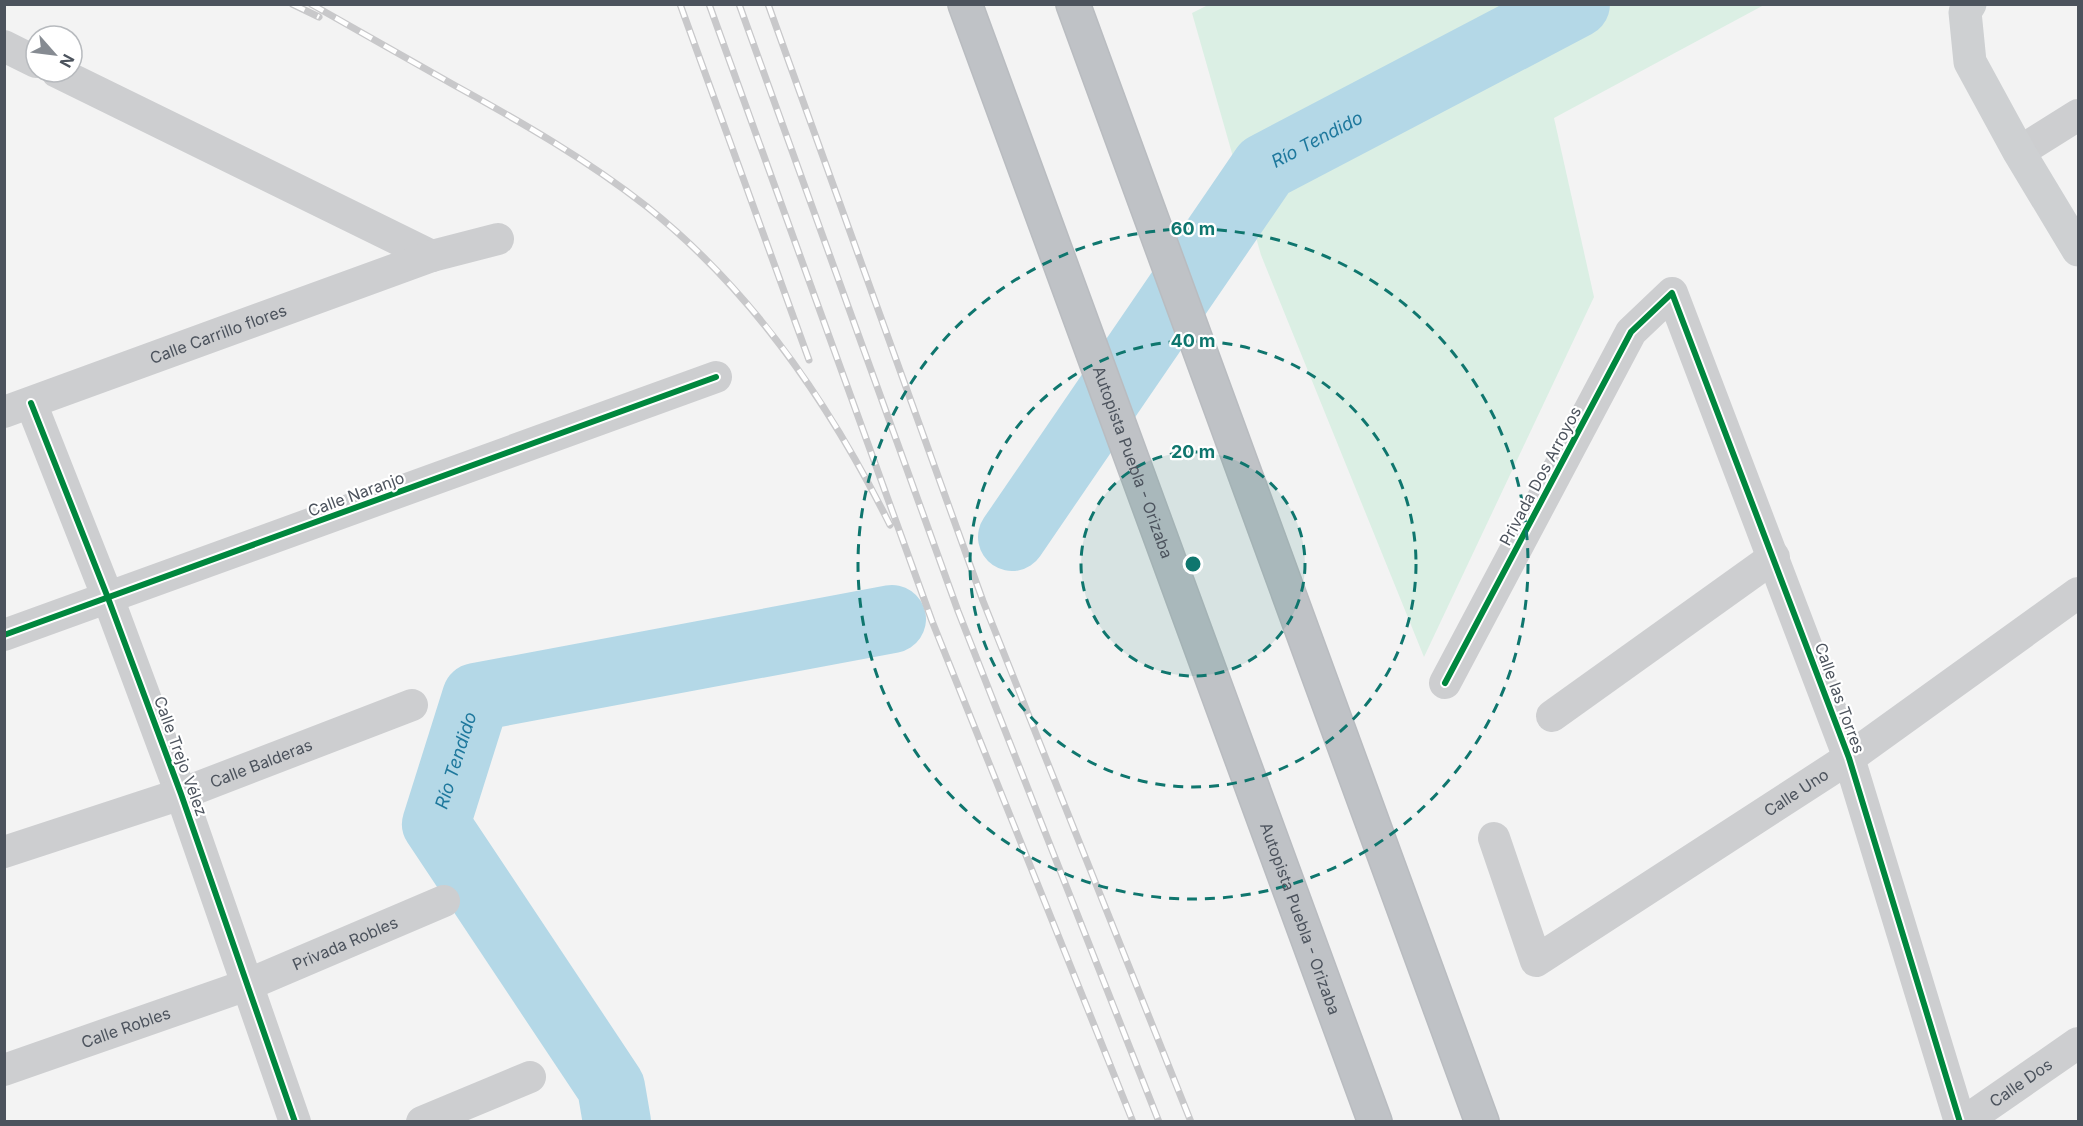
<svg xmlns="http://www.w3.org/2000/svg" width="2083" height="1126" viewBox="0 0 2083 1126" font-family="Inter,sans-serif">
<style>
.green{fill:#dbefe4}
.lines{fill:none;stroke-linecap:round;stroke-linejoin:round}
.river{stroke:#b4d8e7;stroke-width:68}
.highway-casing{stroke:#b9bcc0;stroke-width:36}
.street{stroke:#cdced0;stroke-width:32}
.secondary{stroke:#ced0d2;stroke-width:33}
.highway{stroke:#bfc2c6;stroke-width:33}
.rail-casing{stroke:#c8c8ca;stroke-width:7}
.rail{stroke:#fff;stroke-width:4.5;stroke-dasharray:14;stroke-linecap:butt}
.cycleway-casing{stroke:#fff;stroke-width:10}
.cycleway{stroke:#00873e;stroke-width:6}
.ring{fill:none;stroke:#0f766e;stroke-width:3;stroke-dasharray:10 8}
.labels{text-anchor:middle;stroke-width:4.5;stroke-linejoin:round;paint-order:stroke}
.street-label{font-size:16px;fill:#4c535d;stroke:#fff}
.water-label{font-size:18px;font-style:italic;fill:#1e789d;stroke:#fff}
.centre{fill:#0f766e;stroke:#fff;stroke-width:3}
.ring-label{font-size:18px;text-anchor:middle;font-weight:bold;fill:#0f766e;stroke:#fff;stroke-width:4.5;stroke-linejoin:round;paint-order:stroke}
</style>
<rect width="100%" height="100%" fill="#f3f3f3"/>
<path class="green" d="M 1210,4 L 1764,5 L 1554,118 L 1594,297 L 1424,657 L 1261,255 L 1192,13 Z"/>
<g class="lines">
<g class="river">
<path id="s1" d="M 1012,537 L 1265,167 L 1576,4"/>
<path id="s2" d="M 617,1122 L 611,1087 L 436,824 L 476,697 L 892,619"/>
</g>
<g class="highway-casing">
<g id="highway">
<path id="s8" d="M 965,4 L 1375,1122"/>
<path d="M 1073,4 L 1482,1122"/>
</g>
</g>
<g class="street">
<path d="M 4,46 L 36,62"/>
<path d="M 57,72 L 432,256"/>
<path d="M 2019,152 L 2078,115"/>
<path d="M 31,403 L 108,598 L 181,794 L 295,1122"/>
<path id="s3" d="M 4,412 L 432,256 L 498,239"/>
<path d="M 4,635 L 716,377"/>
<path d="M 1445,683 L 1631,332 L 1672,293 L 1849,758 L 1960,1122"/>
<path d="M 1552,716 L 1774,557"/>
<path id="s4" d="M 1494,838 L 1536,961 L 1849,758 L 2078,593"/>
<path id="s5" d="M 4,852 L 181,794 L 412,705"/>
<path id="s6" d="M 4,1070 L 247,985 L 444,901"/>
<path d="M 422,1122 L 530,1077"/>
<path id="s7" d="M 1964,1122 L 2078,1043"/>
</g>
<path class="secondary" d="M 1970,4 L 1965,12 L 1970,62 L 2019,152 L 2078,250"/>
<use href="#highway" class="highway"/>
<g class="rail-casing">
<path id="rail" d="M 292,4 L 319,17
M 311,4 C 359,31 406,58 454,85 C 521,122 586,159 646,206 C 753,291 830,404 890,525
M 680,4 L 809,360
M 709,4 L 932,621 L 1133,1122
M 739,4 L 958,611 L 1159,1122
M 768,4 L 983,601 L 1191,1122"/>
</g>
<use href="#rail" class="rail"/>
<g class="cycleway-casing">
<path id="cycleway" d="M 31,403 L 108,598 L 181,794 L 295,1122
M 4,635 L 716,377
M 1445,683 L 1631,332 L 1672,293 L 1849,758 L 1960,1122"/>
</g>
<use href="#cycleway" class="cycleway"/>
</g>
<circle cx="1193" cy="564" r="112" fill="#0f766e" fill-opacity=".12"/>
<g class="ring">
<circle cx="1193" cy="564" r="112"/>
<circle cx="1193" cy="564" r="223"/>
<circle cx="1193" cy="564" r="335"/>
</g>
<g class="labels">
<g class="street-label">
<text dy="6" stroke="none"><textPath href="#s3" startOffset="228">Calle Carrillo flores</textPath></text>
<text dy="6" stroke="none"><textPath href="#s8" startOffset="488">Autopista Puebla - Orizaba</textPath></text>
<text transform="translate(1540 476) rotate(-62)" y="6">Privada Dos Arroyos</text>
<text transform="translate(356 494) rotate(-20)" y="6">Calle Naranjo</text>
<text transform="translate(1840 698) rotate(70)" y="6">Calle las Torres</text>
<text transform="translate(181 756) rotate(70)" y="6">Calle Trejo Vélez</text>
<text dy="6" stroke="none"><textPath href="#s5" startOffset="272">Calle Balderas</textPath></text>
<text dy="6" stroke="none"><textPath href="#s4" startOffset="440">Calle Uno</textPath></text>
<text dy="6" stroke="none"><textPath href="#s8" startOffset="974">Autopista Puebla - Orizaba</textPath></text>
<text dy="6" stroke="none"><textPath href="#s6" startOffset="364">Privada Robles</textPath></text>
<text dy="6" stroke="none"><textPath href="#s6" startOffset="129">Calle Robles</textPath></text>
<text dy="6" stroke="none"><textPath href="#s7" startOffset="69">Calle Dos</textPath></text>
</g>
<g class="water-label">
<text dy="6" stroke="none"><textPath href="#s1" startOffset="507">Río Tendido</textPath></text>
<text dy="6" stroke="none"><textPath href="#s2" startOffset="418">Río Tendido</textPath></text>
</g>
</g>
<circle cx="1193" cy="564" r="9" class="centre"/>
<g class="ring-label">
<text x="1193" y="235">60 m</text>
<text x="1193" y="347">40 m</text>
<text x="1193" y="458">20 m</text>
</g>
<rect width="2083" height="1126" fill="none" stroke="#4c535d" stroke-width="12"/>
<g transform="translate(54 54) rotate(118)"><circle r="28" fill="#ffffff" stroke="#b7babe" stroke-width="1.5"/>
<path d="M0-4.5L10 22L0 15L-10 22Z" fill="#868b92"/>
<text y="-9" font-size="16" font-weight="bold" text-anchor="middle" fill="#4c535d">N</text>
</g>
</svg>
